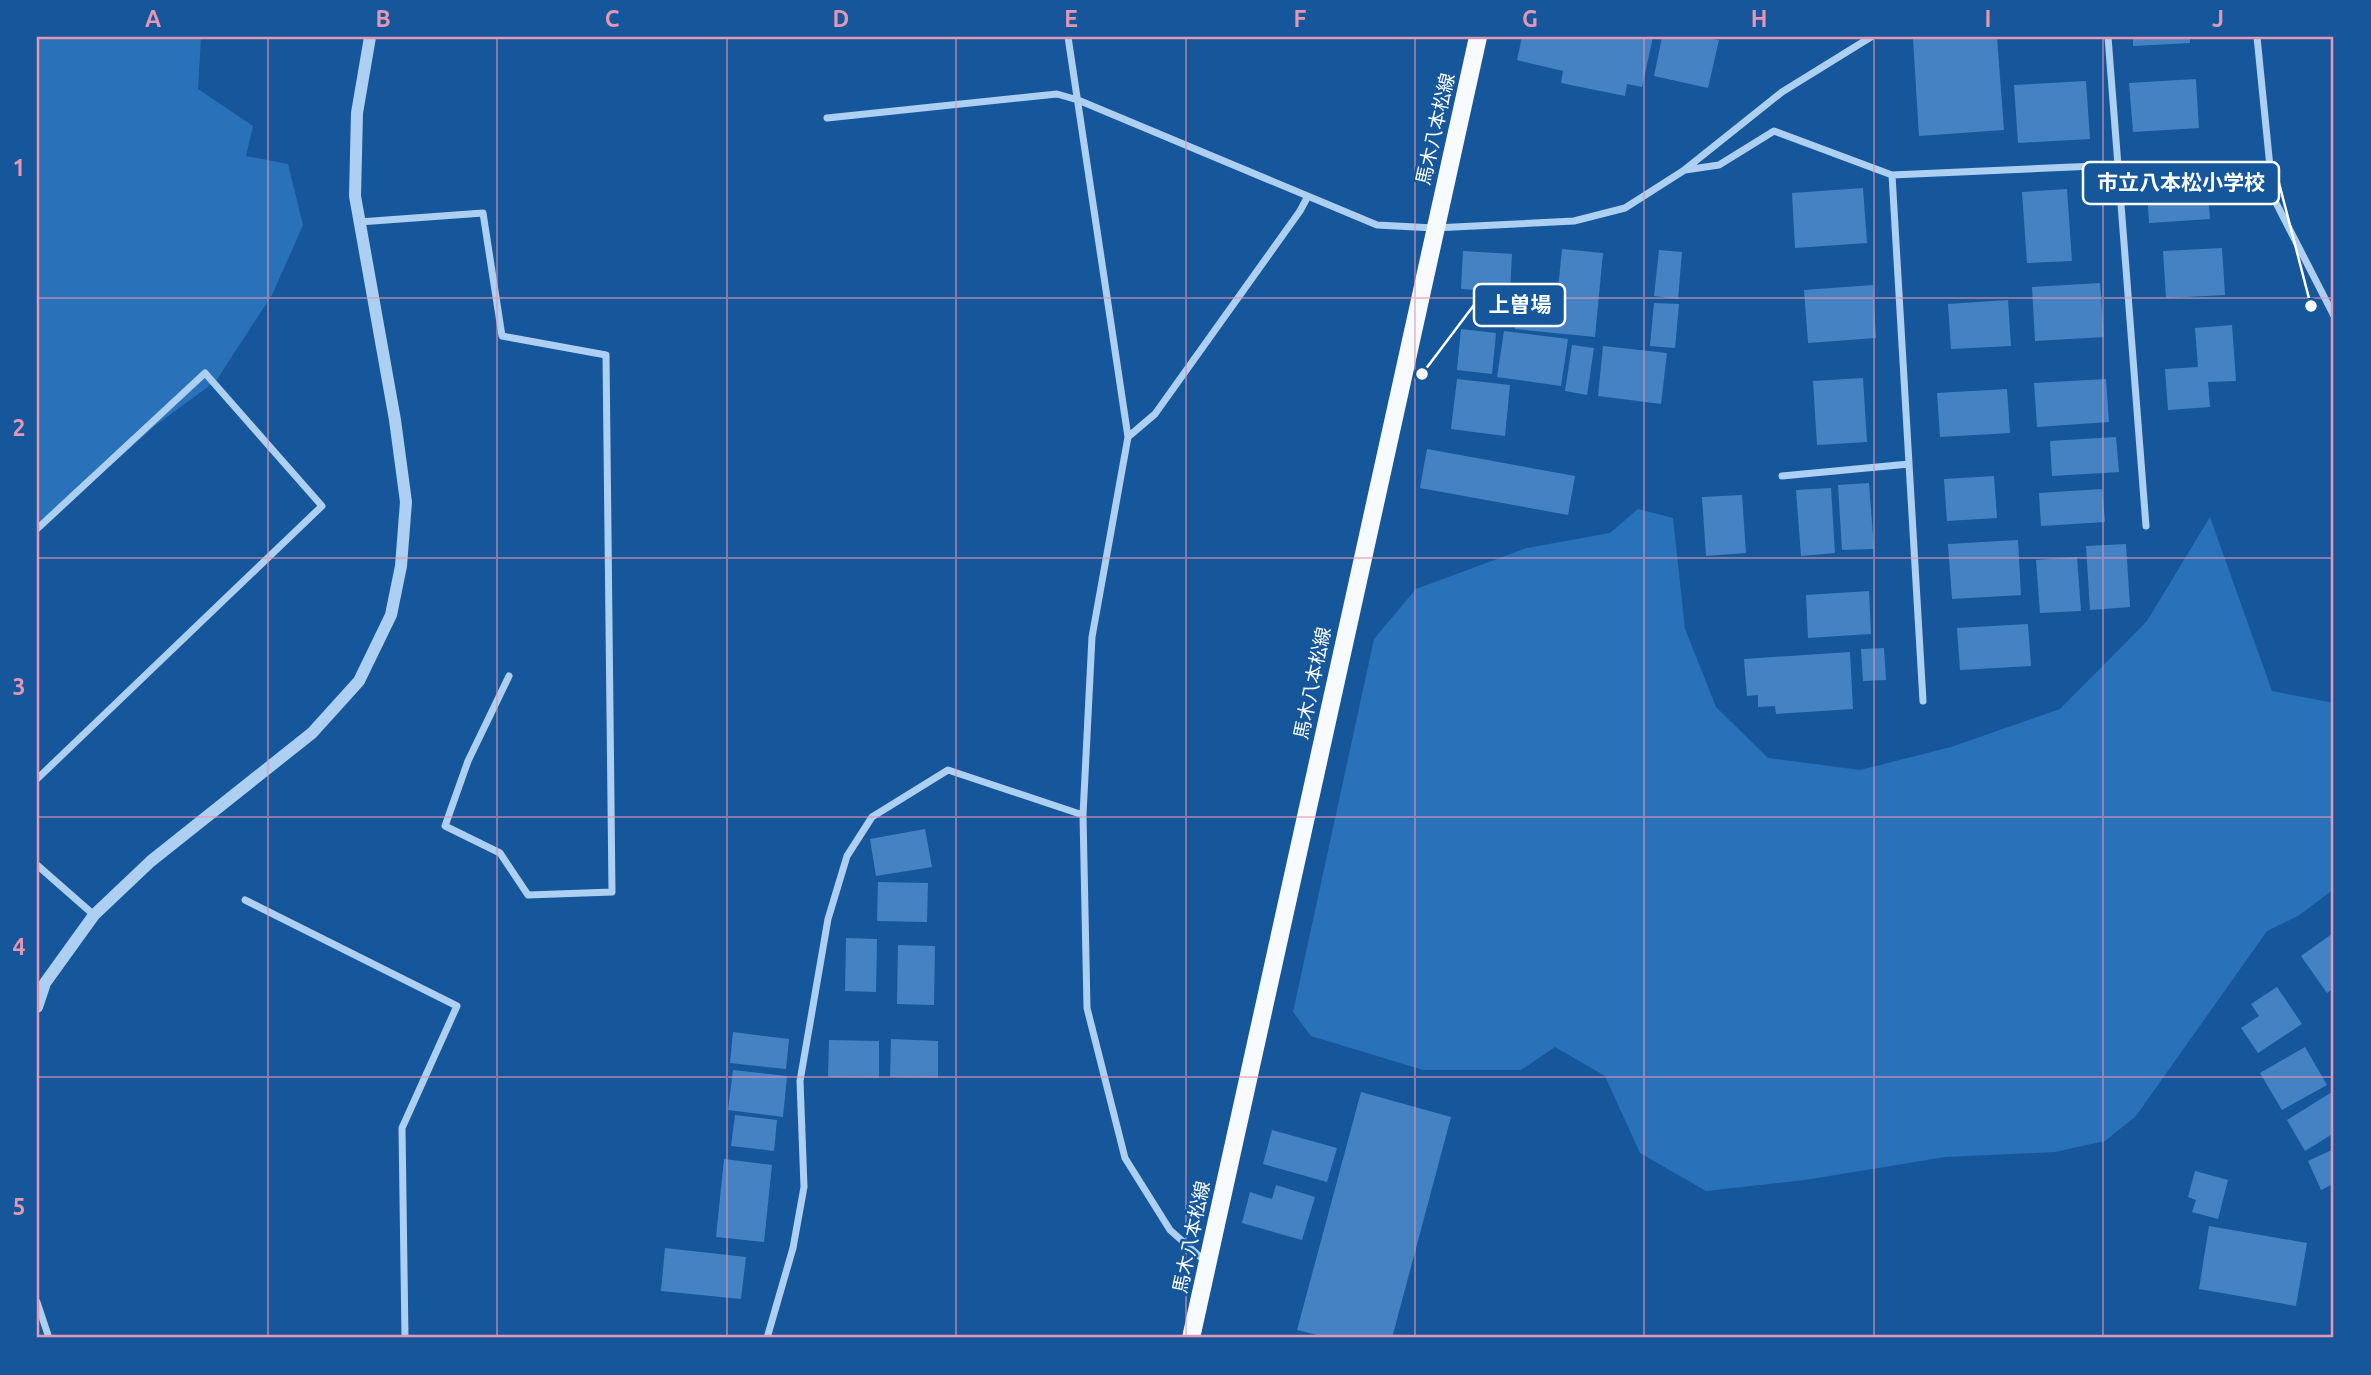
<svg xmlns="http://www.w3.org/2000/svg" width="2371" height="1375" viewBox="0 0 2371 1375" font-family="Ubuntu,'Noto Sans JP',sans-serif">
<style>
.green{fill:#2971b9}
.building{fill:#4482c4}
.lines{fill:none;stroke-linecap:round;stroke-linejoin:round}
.minor{stroke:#accff2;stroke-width:7}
.tertiary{stroke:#accff2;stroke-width:12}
.primary{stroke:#f7fbff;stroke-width:18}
.grid{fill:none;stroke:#e497b5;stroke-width:2;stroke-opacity:0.55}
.labels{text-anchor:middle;stroke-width:5;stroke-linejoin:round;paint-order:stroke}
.street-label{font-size:19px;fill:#fff;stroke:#16579b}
.leader{fill:none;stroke:#fff;stroke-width:2.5}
.callout-dot{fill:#fff;stroke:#16579b;stroke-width:2.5}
.callout{fill:#16579b;stroke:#fff;stroke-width:2.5}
.callout-label{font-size:21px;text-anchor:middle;font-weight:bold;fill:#fff}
.neatline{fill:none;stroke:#e497b5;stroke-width:2.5}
.grid-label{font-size:23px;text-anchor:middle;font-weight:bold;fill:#e497b5}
</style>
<rect width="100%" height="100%" fill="#16579b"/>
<path class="green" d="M 37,37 L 201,37 L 198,89 L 253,126 L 246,156 L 288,164 L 303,225 L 272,295 L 216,381 L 156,425 L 37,531 Z
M 1638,509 L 1673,518 L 1685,629 L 1716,707 L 1768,758 L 1860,770 L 1951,747 L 2060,709 L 2147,621 L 2210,517 L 2272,691 L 2334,703 L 2334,889 L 2298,916 L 2267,931 L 2136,1116 L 2105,1141 L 2055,1152 L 1945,1157 L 1805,1180 L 1706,1191 L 1640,1153 L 1605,1076 L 1555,1047 L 1521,1070 L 1423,1070 L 1311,1036 L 1293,1012 L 1374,639 L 1416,589 L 1527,548 L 1610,533 Z"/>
<path class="building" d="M 1522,37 L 1653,37 L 1642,87 L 1627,84 L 1625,96 L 1561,83 L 1563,71 L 1517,60 Z
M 1662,37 L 1705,37 L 1719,40 L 1708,88 L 1654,76 Z
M 1951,37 L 1997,37 L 2004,130 L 1919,136 L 1913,39 Z
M 2133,37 L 2190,37 L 2190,43 L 2133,46 Z
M 2196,79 L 2199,128 L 2133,132 L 2129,83 Z
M 2086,81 L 2090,139 L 2018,143 L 2014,85 Z
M 2206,168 L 2210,219 L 2149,223 L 2146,172 Z
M 1863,188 L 1867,243 L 1795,248 L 1792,193 Z
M 2067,189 L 2072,261 L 2027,263 L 2022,192 Z
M 2222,248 L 2225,295 L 2166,298 L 2163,251 Z
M 1562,249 L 1603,253 L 1595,337 L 1515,329 L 1518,296 L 1557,299 Z
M 1659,250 L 1682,252 L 1678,299 L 1654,296 Z
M 1463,251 L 1512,254 L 1510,292 L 1461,289 Z
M 2100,283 L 2104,337 L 2035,341 L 2032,287 Z
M 1873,285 L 1876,338 L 1808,343 L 1804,290 Z
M 2008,300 L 2011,346 L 1951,349 L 1948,304 Z
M 1654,303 L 1679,304 L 1675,348 L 1650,346 Z
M 2232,325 L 2236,381 L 2208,382 L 2210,407 L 2168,410 L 2165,369 L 2198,367 L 2195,328 Z
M 1461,329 L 1496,333 L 1492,374 L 1457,370 Z
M 1504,331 L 1568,339 L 1561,386 L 1497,377 Z
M 1572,345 L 1594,348 L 1587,395 L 1565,391 Z
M 1603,346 L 1667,353 L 1661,404 L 1598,396 Z
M 1863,378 L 1867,442 L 1817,445 L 1813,381 Z
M 1457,379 L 1510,385 L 1505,436 L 1451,429 Z
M 2106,379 L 2109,422 L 2037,427 L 2034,383 Z
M 2007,389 L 2010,433 L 1940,437 L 1937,393 Z
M 2116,437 L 2119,472 L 2052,476 L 2050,441 Z
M 1427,449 L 1575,476 L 1568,515 L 1420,488 Z
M 1994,476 L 1997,518 L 1947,521 L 1944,479 Z
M 1869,483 L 1874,549 L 1842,550 L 1838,485 Z
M 1831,488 L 1835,553 L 1801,556 L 1796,490 Z
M 2102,489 L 2105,522 L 2041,526 L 2039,493 Z
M 1742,495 L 1746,553 L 1706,556 L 1702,497 Z
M 2018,540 L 2021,595 L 1952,599 L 1948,544 Z
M 2126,544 L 2130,607 L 2090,610 L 2086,546 Z
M 2077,557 L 2081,611 L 2040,613 L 2036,560 Z
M 1869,591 L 1871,634 L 1808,638 L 1806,595 Z
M 2028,624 L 2031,666 L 1960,670 L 1957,628 Z
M 1884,648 L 1886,680 L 1863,681 L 1861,649 Z
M 1850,652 L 1853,709 L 1776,714 L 1775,706 L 1758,707 L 1758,695 L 1747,696 L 1744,659 Z
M 925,829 L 932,867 L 876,876 L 870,839 Z
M 878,882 L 928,883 L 927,922 L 877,921 Z
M 2332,934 L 2334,938 L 2334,988 L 2327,993 L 2301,956 Z
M 846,938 L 877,939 L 876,992 L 845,991 Z
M 898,945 L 935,946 L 934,1005 L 897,1004 Z
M 2277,987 L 2302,1024 L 2258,1053 L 2241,1028 L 2259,1016 L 2251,1004 Z
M 733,1032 L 789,1039 L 786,1069 L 730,1063 Z
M 891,1039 L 938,1041 L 938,1078 L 890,1077 Z
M 829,1040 L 879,1041 L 879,1078 L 828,1077 Z
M 2305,1047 L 2327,1085 L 2282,1110 L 2260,1073 Z
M 733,1070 L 787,1076 L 783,1117 L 728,1110 Z
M 1361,1092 L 1451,1117 L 1392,1338 L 1329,1338 L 1297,1330 Z
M 2332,1092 L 2334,1133 L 2305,1151 L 2287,1120 Z
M 735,1115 L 777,1120 L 774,1151 L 731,1146 Z
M 1272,1130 L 1337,1148 L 1327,1182 L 1263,1164 Z
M 2334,1149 L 2334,1192 L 2331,1185 L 2321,1190 L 2308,1161 Z
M 724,1159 L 772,1165 L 764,1242 L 716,1237 Z
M 2195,1171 L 2228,1180 L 2218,1219 L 2192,1212 L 2196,1200 L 2188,1197 Z
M 1276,1185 L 1315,1197 L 1302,1240 L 1242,1223 L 1250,1192 L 1272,1199 Z
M 2209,1226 L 2307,1243 L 2296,1306 L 2199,1289 Z
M 665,1248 L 746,1257 L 741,1299 L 661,1291 Z"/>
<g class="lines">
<path class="minor" d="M 1068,37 L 1128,437 L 1092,637 L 1083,815 L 1087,1008 L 1125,1158 L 1170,1230 L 1206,1262
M 2108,37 L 2146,526
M 2257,37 L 2273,197 L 2334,316
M 827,118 L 1057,94 L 1078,100 L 1377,225 L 1434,228 L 1574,221 L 1625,208 L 1683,171 L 1782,92 L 1871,37
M 1685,170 L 1719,165 L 1774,131 L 1892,175 L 2118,165
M 1892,175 L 1923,701
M 359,222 L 483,213 L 502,336 L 606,355 L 612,892 L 528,895 L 500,853 L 445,826 L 468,761 L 509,676
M 1128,437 L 1155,414 L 1300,211 L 1308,196
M 1782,476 L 1909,464
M 37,529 L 205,373 L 322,506 L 37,779
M 37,865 L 94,915
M 245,900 L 457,1006 L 402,1128 L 405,1338
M 37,1302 L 49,1338
M 767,1338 L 793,1248 L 804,1187 L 800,1081 L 828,919 L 847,856 L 872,817 L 948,770 L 1083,815"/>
<path class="tertiary" d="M 37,1007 L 45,983 L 94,915 L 151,861 L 312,733 L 359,681 L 391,615 L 401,566 L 406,502 L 395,420 L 355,196 L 357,113 L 370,37"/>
<path class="primary" d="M 1191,1338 L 1478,37"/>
</g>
<path class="grid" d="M 268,37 L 268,1338M 497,37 L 497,1338M 727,37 L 727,1338M 956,37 L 956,1338M 1186,37 L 1186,1338M 1415,37 L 1415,1338M 1644,37 L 1644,1338M 1874,37 L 1874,1338M 2103,37 L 2103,1338M 37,298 L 2334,298M 37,558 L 2334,558M 37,817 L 2334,817M 37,1077 L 2334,1077"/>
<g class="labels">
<g class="street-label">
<text transform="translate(1435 129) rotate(-77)" y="7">馬木八本松線</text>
<text transform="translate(1312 683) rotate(-78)" y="7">馬木八本松線</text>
<text transform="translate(1191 1237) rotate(-78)" y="7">馬木八本松線</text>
</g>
</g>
<path class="leader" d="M2311 306L2279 183M1422 374L1474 305"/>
<g class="callout-dot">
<circle cx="2311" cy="306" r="7"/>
<circle cx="1422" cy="374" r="7"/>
</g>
<g class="callout">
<rect x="2083" y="162" width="196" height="42" rx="7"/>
<rect x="1474" y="284" width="91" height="42" rx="7"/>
</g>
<g class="callout-label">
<text x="2181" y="190">市立八本松小学校</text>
<text x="1520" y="312">上曽場</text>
</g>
<rect width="2371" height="1375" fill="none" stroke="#16579b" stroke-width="77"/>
<rect x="38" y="38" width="2294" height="1298" class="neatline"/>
<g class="grid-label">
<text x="153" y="27">A</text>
<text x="383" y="27">B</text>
<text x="612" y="27">C</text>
<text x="841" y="27">D</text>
<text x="1071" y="27">E</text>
<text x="1300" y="27">F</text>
<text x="1530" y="27">G</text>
<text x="1759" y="27">H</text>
<text x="1988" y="27">I</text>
<text x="2218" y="27">J</text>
<text x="19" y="176">1</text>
<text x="19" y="436">2</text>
<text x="19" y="695">3</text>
<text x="19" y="955">4</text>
<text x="19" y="1215">5</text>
</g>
</svg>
